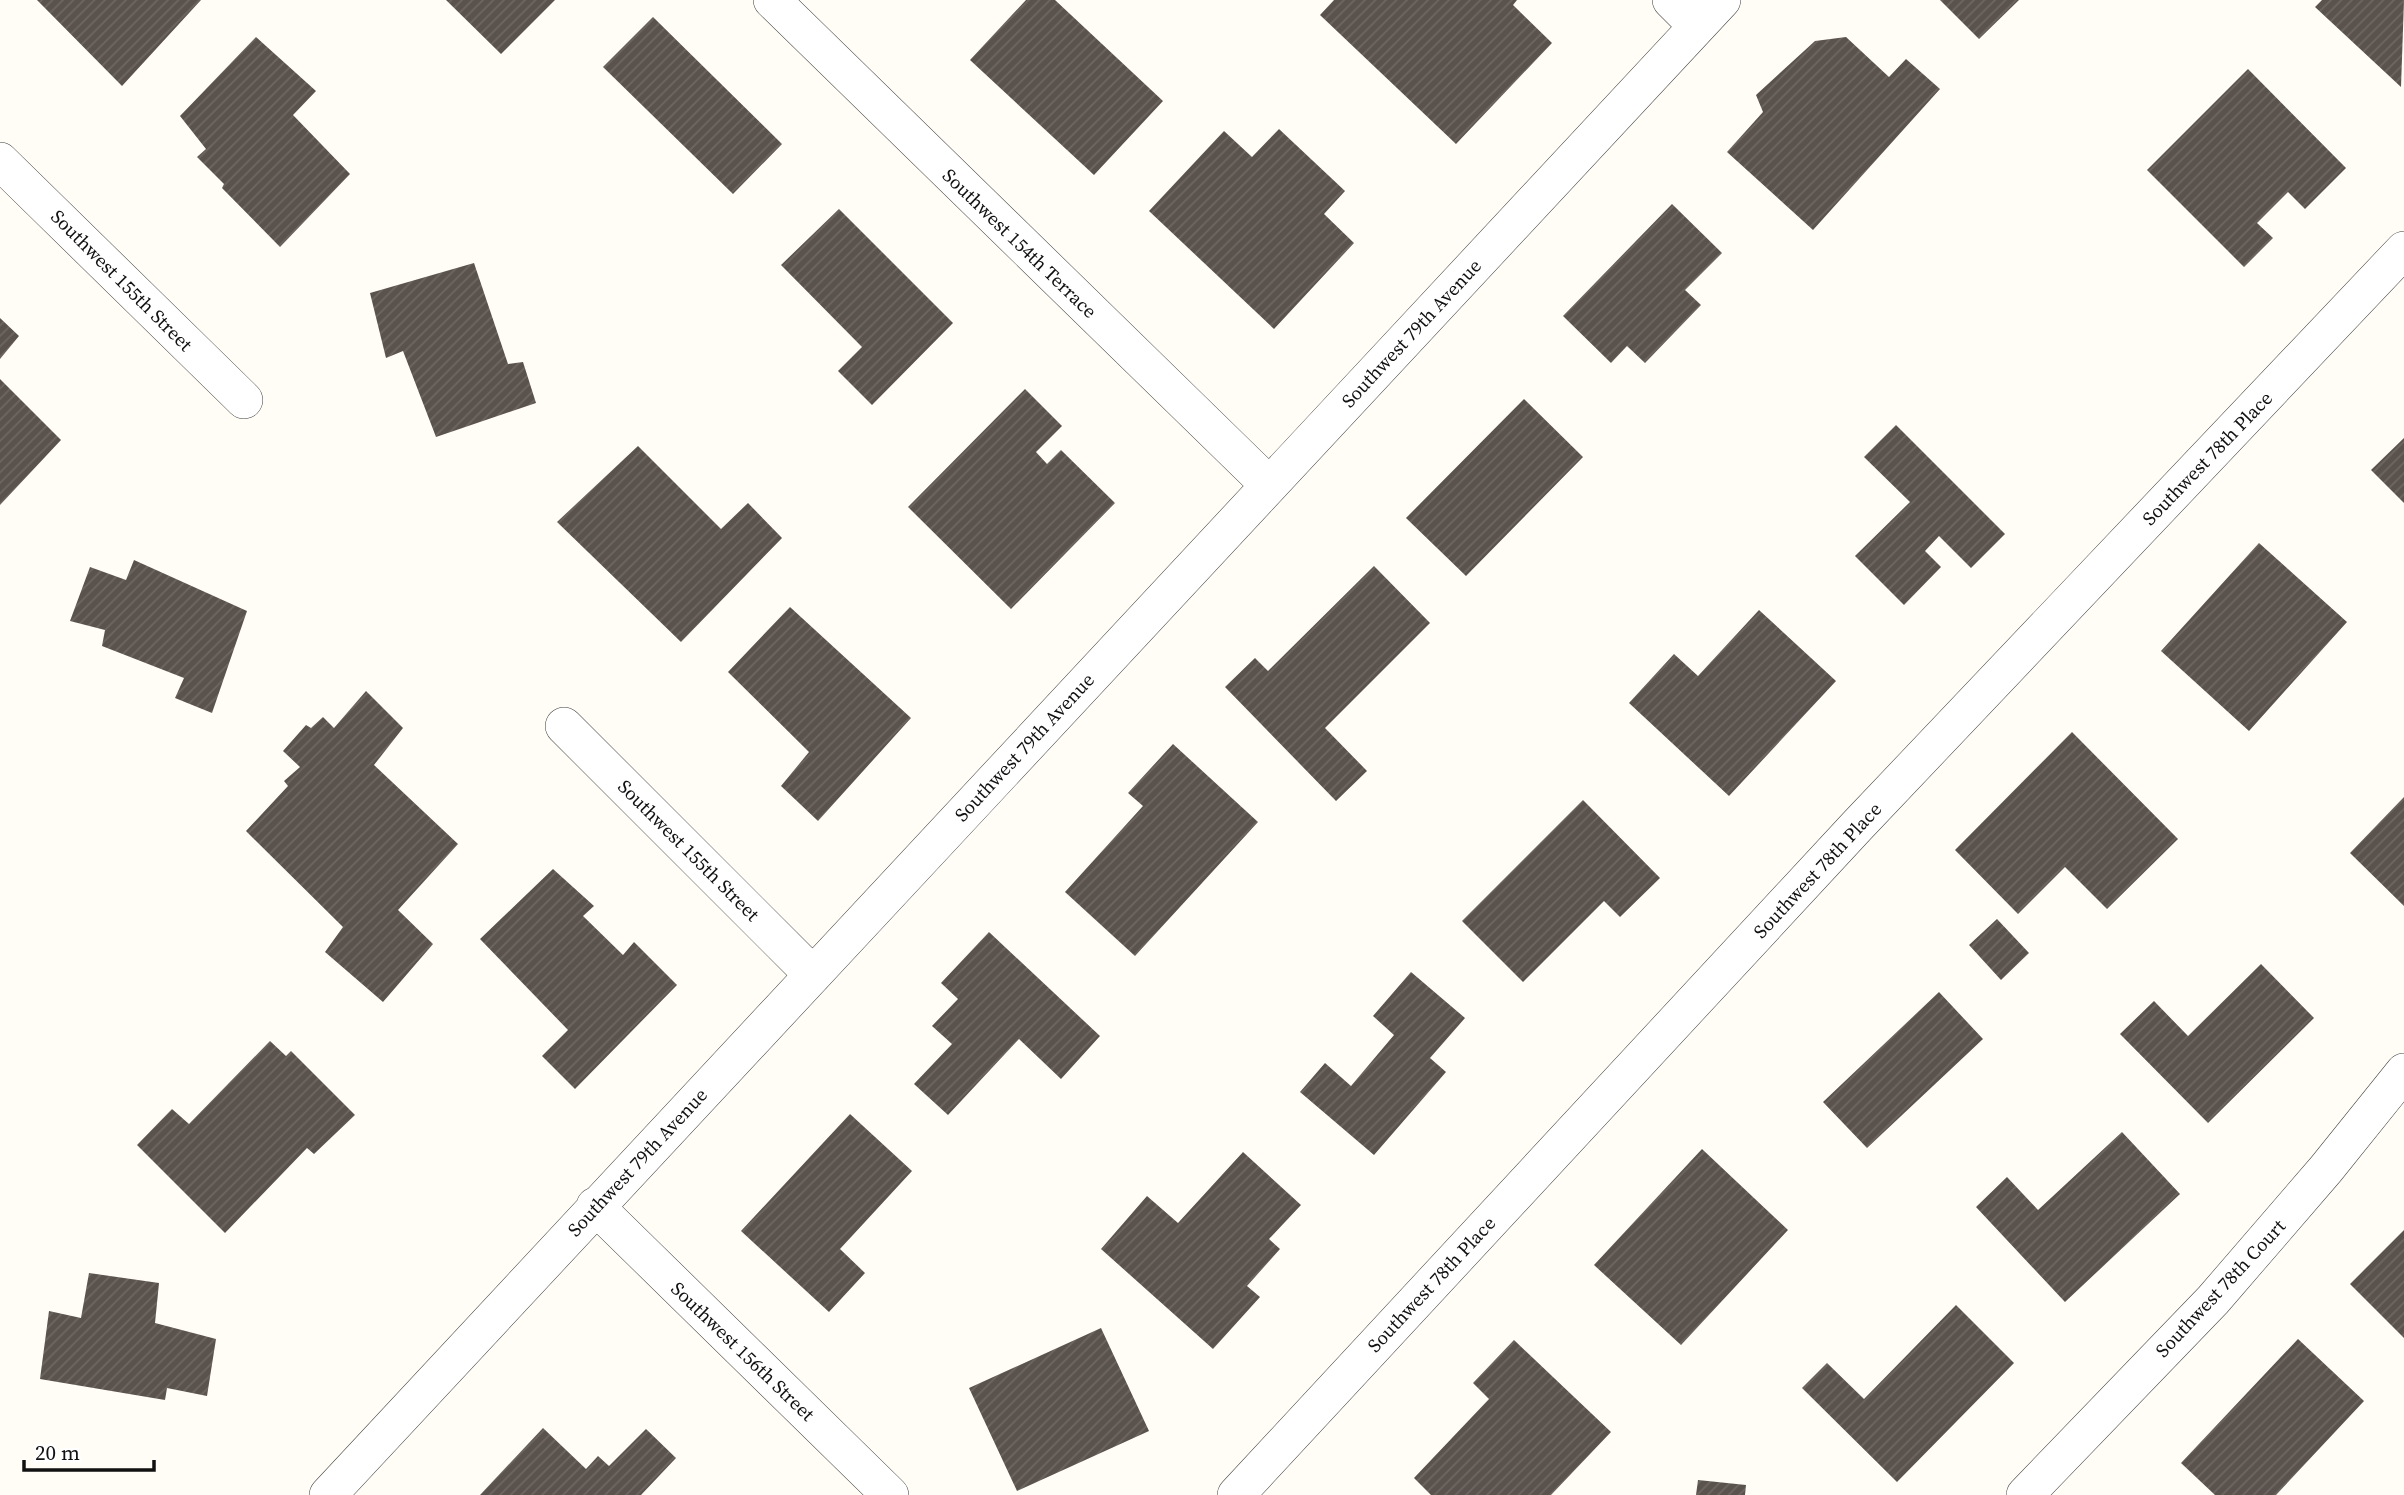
<svg xmlns="http://www.w3.org/2000/svg" width="2404" height="1495" viewBox="0 0 2404 1495" font-family="'Source Serif 4',serif">
<style>
.building{fill:url(#building-hatch)}
.lines{fill:none;stroke-linecap:round;stroke-linejoin:round}
.minor-casing{stroke:#444;stroke-width:38}
.minor{stroke:#fff;stroke-width:37}
.labels{text-anchor:middle;stroke-width:7;stroke-linejoin:round;paint-order:stroke}
.street-label{font-size:19px;fill:#111;stroke:#fff}
</style>
<defs>
<pattern id="building-hatch" width="6" height="6" patternUnits="userSpaceOnUse" patternTransform="scale(1.75)"><rect width="6" height="6" fill="#5a524d"/><path d="M-1 1l2-2M0 6l6-6M5 7l2-2" fill="none" stroke="#6d6662"/></pattern>
</defs>
<rect width="100%" height="100%" fill="#fffdf5"/>
<path class="building" d="M 37,0 L 201,0 L 122,86 Z
M 446,0 L 555,0 L 501,54 Z
M 1026,0 L 1055,0 L 1163,101 L 1094,175 L 970,60 Z
M 1334,0 L 1517,0 L 1513,5 L 1552,43 L 1456,144 L 1320,15 Z
M 1940,0 L 2019,0 L 1979,39 Z
M 2322,0 L 2404,0 L 2401,87 L 2315,7 Z
M 653,17 L 782,144 L 733,194 L 603,67 Z
M 256,37 L 316,91 L 293,115 L 350,174 L 280,247 L 222,188 L 224,184 L 197,157 L 206,149 L 180,116 Z
M 1846,37 L 1889,77 L 1906,59 L 1940,89 L 1813,230 L 1727,152 L 1763,112 L 1756,95 L 1815,41 Z
M 2248,69 L 2346,168 L 2305,209 L 2288,192 L 2257,223 L 2273,238 L 2244,267 L 2147,170 Z
M 1279,129 L 1345,191 L 1324,214 L 1354,243 L 1274,329 L 1149,211 L 1224,131 L 1252,157 Z
M 1672,204 L 1722,253 L 1685,290 L 1701,305 L 1645,363 L 1627,346 L 1611,363 L 1563,316 Z
M 839,209 L 953,323 L 872,405 L 838,371 L 862,347 L 781,265 Z
M 474,263 L 508,364 L 523,362 L 536,403 L 436,437 L 403,351 L 386,358 L 370,293 Z
M 0,318 L 19,336 L 0,359 Z
M 0,379 L 61,440 L 0,505 Z
M 1025,389 L 1062,426 L 1036,452 L 1047,464 L 1061,450 L 1115,503 L 1011,609 L 908,507 Z
M 1524,399 L 1583,457 L 1466,576 L 1406,518 Z
M 1896,425 L 2005,534 L 1971,568 L 1939,536 L 1925,551 L 1941,567 L 1904,605 L 1855,556 L 1910,502 L 1864,457 Z
M 2404,438 L 2404,503 L 2371,470 Z
M 638,446 L 721,529 L 748,503 L 782,538 L 681,642 L 557,522 Z
M 2259,543 L 2347,622 L 2249,731 L 2161,651 Z
M 134,560 L 247,611 L 212,713 L 175,698 L 184,678 L 102,646 L 105,630 L 70,621 L 90,567 L 126,580 Z
M 1374,566 L 1430,623 L 1325,728 L 1367,771 L 1336,801 L 1225,687 L 1255,658 L 1268,671 Z
M 790,607 L 911,718 L 818,821 L 781,786 L 809,752 L 728,672 Z
M 1759,610 L 1836,681 L 1729,796 L 1629,703 L 1674,654 L 1698,676 Z
M 366,691 L 403,728 L 374,765 L 458,844 L 398,910 L 433,944 L 383,1002 L 325,952 L 343,927 L 246,831 L 288,786 L 284,781 L 300,767 L 283,751 L 306,725 L 311,728 L 323,717 L 334,728 Z
M 2072,732 L 2178,839 L 2107,909 L 2065,867 L 2018,914 L 1955,850 Z
M 1173,744 L 1258,822 L 1135,956 L 1065,892 L 1143,806 L 1128,793 Z
M 2404,797 L 2404,906 L 2350,853 Z
M 1583,800 L 1660,878 L 1620,917 L 1604,901 L 1523,982 L 1462,921 Z
M 553,869 L 594,906 L 583,916 L 623,955 L 634,942 L 677,985 L 575,1089 L 542,1056 L 568,1030 L 480,939 Z
M 1997,919 L 2029,953 L 2001,980 L 1969,945 Z
M 989,932 L 1100,1036 L 1061,1079 L 1019,1039 L 948,1115 L 914,1084 L 952,1044 L 932,1026 L 958,999 L 941,983 Z
M 2261,964 L 2314,1018 L 2208,1123 L 2120,1034 L 2154,1001 L 2188,1036 Z
M 1411,972 L 1465,1018 L 1430,1058 L 1446,1072 L 1374,1155 L 1300,1092 L 1325,1063 L 1351,1086 L 1394,1035 L 1373,1016 Z
M 1939,992 L 1983,1039 L 1867,1148 L 1823,1102 Z
M 270,1041 L 286,1056 L 291,1051 L 355,1115 L 314,1154 L 307,1148 L 225,1233 L 137,1145 L 172,1109 L 189,1124 Z
M 850,1114 L 912,1171 L 840,1249 L 865,1273 L 829,1312 L 741,1231 Z
M 2122,1132 L 2180,1194 L 2065,1302 L 1976,1207 L 2007,1177 L 2038,1210 Z
M 1702,1149 L 1788,1230 L 1681,1345 L 1594,1265 Z
M 1243,1152 L 1301,1205 L 1269,1239 L 1280,1249 L 1247,1286 L 1260,1297 L 1213,1349 L 1101,1249 L 1147,1196 L 1178,1223 Z
M 2404,1230 L 2404,1338 L 2350,1284 Z
M 89,1273 L 159,1283 L 155,1323 L 216,1339 L 207,1396 L 167,1388 L 165,1400 L 40,1379 L 49,1311 L 81,1318 Z
M 1956,1305 L 2014,1363 L 1897,1482 L 1802,1388 L 1827,1363 L 1864,1399 Z
M 1101,1328 L 1149,1431 L 1017,1491 L 969,1388 Z
M 2298,1339 L 2364,1401 L 2276,1495 L 2215,1495 L 2181,1463 Z
M 1514,1340 L 1611,1432 L 1551,1495 L 1431,1495 L 1414,1478 L 1489,1399 L 1473,1383 Z
M 543,1428 L 586,1469 L 598,1456 L 609,1466 L 646,1429 L 676,1458 L 641,1495 L 480,1495 Z
M 1698,1480 L 1746,1485 L 1745,1495 L 1696,1495 Z"/>
<g class="lines">
<g class="minor-casing">
<path id="minor" d="M 772,0 L 1269,485
M 1671,0 L 1697,26
M 0,161 L 244,400
M 564,726 L 813,975
M 595,1206 L 890,1495
M 328,1495 L 1722,0
M 1236,1495 L 1857,826 L 2404,250
M 2025,1495 L 2213,1300 L 2326,1169 L 2404,1072"/>
</g>
<use href="#minor" class="minor"/>
</g>
<g class="labels">
<g class="street-label">
<text transform="translate(1020 243) rotate(44)" y="7">Southwest 154th Terrace</text>
<text transform="translate(122 280) rotate(45)" y="7">Southwest 155th Street</text>
<text transform="translate(1411 333) rotate(-47)" y="7">Southwest 79th Avenue</text>
<text transform="translate(2207 458) rotate(-46)" y="7">Southwest 78th Place</text>
<text transform="translate(1024 747) rotate(-47)" y="7">Southwest 79th Avenue</text>
<text transform="translate(689 850) rotate(45)" y="7">Southwest 155th Street</text>
<text transform="translate(1817 870) rotate(-47)" y="7">Southwest 78th Place</text>
<text transform="translate(637 1162) rotate(-47)" y="7">Southwest 79th Avenue</text>
<text transform="translate(1431 1284) rotate(-47)" y="7">Southwest 78th Place</text>
<text transform="translate(2220 1288) rotate(-47)" y="7">Southwest 78th Court</text>
<text transform="translate(743 1351) rotate(44)" y="7">Southwest 156th Street</text>
</g>
</g>
<path d="M24 1460v10h130v-10" fill="none" stroke="#111111" stroke-width="3.5"/>
<text x="35" y="1460" font-size="21" fill="#111111" stroke="#ffffff" stroke-width="5" paint-order="stroke">20 m</text>
</svg>
